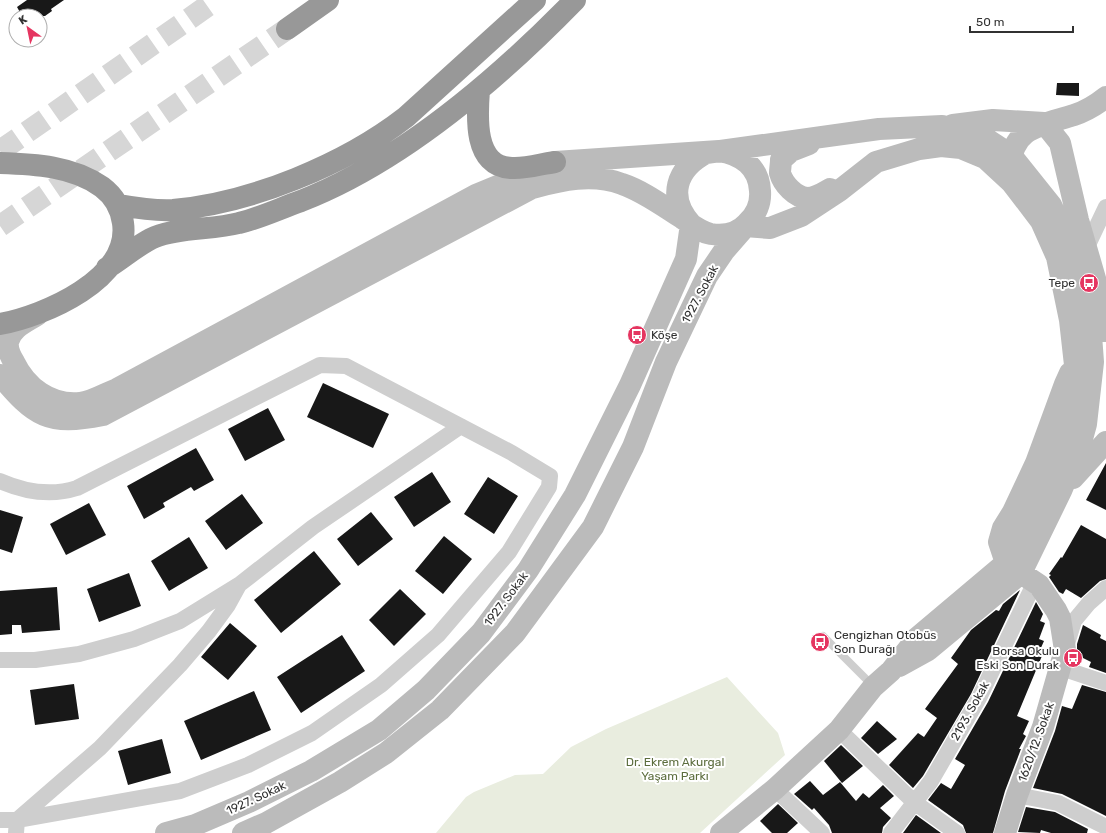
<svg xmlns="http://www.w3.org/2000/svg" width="1106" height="833" viewBox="0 0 1106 833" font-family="Rubik,sans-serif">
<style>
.green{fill:#e9eddf}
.building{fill:#181818}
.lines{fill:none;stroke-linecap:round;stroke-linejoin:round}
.highway-tunnel{stroke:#d6d6d6;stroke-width:22;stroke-dasharray:22 11;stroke-linecap:butt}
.lane{stroke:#cecece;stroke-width:8}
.street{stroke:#cecece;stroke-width:16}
.secondary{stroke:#bbb;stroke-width:22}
.highway{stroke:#989898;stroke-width:22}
.labels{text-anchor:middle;stroke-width:4;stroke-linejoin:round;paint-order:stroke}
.poi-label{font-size:12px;fill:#313131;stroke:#fff;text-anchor:end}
.street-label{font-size:12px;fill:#313131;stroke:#fff}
.park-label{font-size:12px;fill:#5c6d3d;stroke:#fff}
</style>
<rect width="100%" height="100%" fill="#fff"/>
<path class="green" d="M 727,677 L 778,733 L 785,755 L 700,833 L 436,833 L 466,797 L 474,792 L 515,775 L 543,774 L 571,747 L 606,729 Z"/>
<path class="building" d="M 27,0 L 64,0 L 51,9 L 52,11 L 45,16 L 22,16 L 17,7 Z
M 1057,83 L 1079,83 L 1079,96 L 1056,95 Z
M 323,383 L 389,414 L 373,448 L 307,417 Z
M 268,408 L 285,440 L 245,461 L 228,429 Z
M 196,448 L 214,480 L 194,491 L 191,487 L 163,503 L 165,507 L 144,519 L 127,486 Z
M 1106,463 L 1106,510 L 1086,500 Z
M 432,472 L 451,502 L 414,527 L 394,497 Z
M 488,477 L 518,496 L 494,534 L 464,514 Z
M 242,494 L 263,523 L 226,550 L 205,521 Z
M 89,503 L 106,535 L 66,555 L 50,524 Z
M 0,510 L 23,517 L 12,553 L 0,549 Z
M 371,512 L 393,539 L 358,566 L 337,539 Z
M 1081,525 L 1106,539 L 1106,579 L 1100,581 L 1081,598 L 1066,589 L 1063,594 L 1059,592 L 1049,577 L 1051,575 L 1049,574 L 1061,557 L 1062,558 Z
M 444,536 L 472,559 L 443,594 L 415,571 Z
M 189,537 L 208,568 L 169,591 L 151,561 Z
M 314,551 L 341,584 L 281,633 L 254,600 Z
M 129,573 L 141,606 L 99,622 L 87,589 Z
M 57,587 L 60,630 L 22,633 L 21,625 L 12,625 L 12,634 L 0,635 L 0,591 Z
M 400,589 L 426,614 L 394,646 L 369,620 Z
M 1020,590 L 971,694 L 923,776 L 913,788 L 889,765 L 918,733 L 924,737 L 937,718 L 925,709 L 958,664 L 951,658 L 971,630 L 996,610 L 999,611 L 1003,604 Z
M 1036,602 L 1043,614 L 1040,621 L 1045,623 L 1039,639 L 1044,641 L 1040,650 L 1044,651 L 1017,716 L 1029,721 L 1023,734 L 1026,736 L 1019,749 L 1021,749 L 1005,791 L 993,833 L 966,833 L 963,825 L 928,800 L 941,783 L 951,789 L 965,765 L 955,759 L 988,702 Z
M 230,623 L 257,646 L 228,680 L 201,657 Z
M 1083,625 L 1101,635 L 1100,638 L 1106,641 L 1106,673 L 1089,667 L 1091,662 L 1077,655 L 1077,644 Z
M 342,635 L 365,671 L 301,713 L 277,677 Z
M 74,684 L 79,719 L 35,725 L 30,690 Z
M 1082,685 L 1106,692 L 1106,816 L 1062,794 L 1033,788 L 1055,731 L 1062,706 L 1072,709 Z
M 254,691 L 271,730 L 201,760 L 184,721 Z
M 877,721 L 897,739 L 878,754 L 861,738 Z
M 162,739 L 171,773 L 128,785 L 118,751 Z
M 841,745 L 863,766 L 842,783 L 824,761 Z
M 810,781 L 823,795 L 840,782 L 856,801 L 863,793 L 869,798 L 883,785 L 894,796 L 880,808 L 891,818 L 883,827 L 882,833 L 832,833 L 829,825 L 814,808 L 812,810 L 794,794 Z
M 778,804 L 798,823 L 787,833 L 772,833 L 760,821 Z
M 1026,807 L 1055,812 L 1088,829 L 1087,833 L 1051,833 L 1041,830 L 1040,833 L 1018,832 Z
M 916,815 L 941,833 L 903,833 Z"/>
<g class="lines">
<path class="highway-tunnel" d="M 0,151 L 216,0
M 0,226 L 287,29"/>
<path class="lane" d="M 823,636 L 873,686"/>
<path class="street" d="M 1086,249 L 1106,207
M 0,481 C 25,492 52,496 77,488 L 320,365 L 346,366 L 512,453 L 550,476 L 549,487 L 509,552 L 438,635 L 381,685 L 312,733 L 248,765 L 180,791 L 17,820 L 0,820
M 1066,647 L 1074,621 L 1089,603 L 1106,588
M 0,660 L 35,660 L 79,654 L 134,639 L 180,621 L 240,584 L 313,527 L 461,426
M 1061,668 L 1106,683
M 839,730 L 914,802 L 957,833
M 775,789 L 822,833
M 1017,795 L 1058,803 L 1106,827
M 16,833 L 17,820 L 100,748 L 180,665 L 209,631 L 228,605 L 239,585
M 891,833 L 931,781 L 979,698 L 1035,582"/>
<path class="secondary" d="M 953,125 L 993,120 L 1044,123 L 1060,143 L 1078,220 L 1103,306 L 1106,331
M 809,144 L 791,151 L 781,160 C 781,164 780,169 780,173 C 783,184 795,197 807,198 C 816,198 823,193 830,189
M 1011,168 C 1010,127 1043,125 1074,115 C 1086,111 1096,105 1106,97
M 691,224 C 667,197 676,169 706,153 L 879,129 L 942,126 L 961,131 L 988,140 L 1011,155 L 1051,205 L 1071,249 L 1084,292 L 1091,335 L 1093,362 L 1086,424 L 1080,446 L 1061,491 L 1021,573 L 928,650 L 899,666
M 0,375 C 35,417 48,426 103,415 L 532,188 C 562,180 592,173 622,184 C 643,191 663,206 682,218 C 691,224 700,232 711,234 C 724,236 738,233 747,223 C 756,215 761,203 760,191 C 759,167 741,154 719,151 L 555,162 L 476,195 L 117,389 C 106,393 92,402 80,403 C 50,406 26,387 14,362 C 11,357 7,348 8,342 C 11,328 26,322 37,315
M 1073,478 L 1106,442
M 1006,563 L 999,542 L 1003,528 L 1013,512 L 1036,463 L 1065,384 L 1070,373
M 166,833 L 195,825 L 249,802 L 311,771 L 379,730 L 426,690 L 481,633 L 528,570 L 575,495 L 630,385 L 686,259 L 691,224
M 243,833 L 266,823 L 340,782 L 386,753 L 440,710 L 515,633 L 593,527 L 633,447 L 666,362 L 707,276 L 724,251 L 744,228
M 721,833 L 775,789 L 839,730 L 873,687 L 891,671 L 917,638 L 1006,563 L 1059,457 L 1075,399 L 1075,365 L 1070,320 L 1057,257 L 1041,221 L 1012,183 L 985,158 L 961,148 L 941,146 L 919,149 L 876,162 L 839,191 L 801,216 L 770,228 L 745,226
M 1005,833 L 1017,795 L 1043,727 L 1065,650 L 1060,618 L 1056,610 L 1039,585 L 1021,573"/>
<path class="highway" d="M 287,29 L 328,0
M 479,90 C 477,116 473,167 512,168 C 525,169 541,164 555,162
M 0,163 C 34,164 73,166 102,187 C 114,196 121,208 123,223 C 131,279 44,316 0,324
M 119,205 C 136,208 155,211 173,210 C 251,203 344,165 406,117 L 535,0
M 107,268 C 122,259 140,243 155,237 C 180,227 213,230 239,223 C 260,218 281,208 301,201 C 404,161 499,78 575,0"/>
</g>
<defs>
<g id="bus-disc" transform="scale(1)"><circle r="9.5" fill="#e53560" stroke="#fff"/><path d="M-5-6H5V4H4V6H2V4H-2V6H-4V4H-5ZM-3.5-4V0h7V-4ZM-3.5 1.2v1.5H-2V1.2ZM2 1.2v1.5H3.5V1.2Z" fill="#fff"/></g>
</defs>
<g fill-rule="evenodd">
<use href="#bus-disc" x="1089" y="283"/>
<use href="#bus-disc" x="637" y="335"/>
<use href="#bus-disc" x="820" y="642"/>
<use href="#bus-disc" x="1073" y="658"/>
</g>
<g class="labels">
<g class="poi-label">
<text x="1075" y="287">Tepe</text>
<text x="651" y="339" text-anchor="start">Köşe</text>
<text x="834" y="639" text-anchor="start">Cengizhan Otobüs<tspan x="834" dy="14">Son Durağı</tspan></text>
<text x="1059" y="655">Borsa Okulu<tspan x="1059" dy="14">Eski Son Durak</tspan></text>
</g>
<g class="street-label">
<text transform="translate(700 294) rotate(-62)" y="4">1927. Sokak</text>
<text transform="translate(506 599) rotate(-53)" y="4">1927. Sokak</text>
<text transform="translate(970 711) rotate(-61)" y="4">2193. Sokak</text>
<text transform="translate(1036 742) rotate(-70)" y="4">1620/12. Sokak</text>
<text transform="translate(256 798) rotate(-25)" y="4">1927. Sokak</text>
</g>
<g class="park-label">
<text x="675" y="766">Dr. Ekrem Akurgal<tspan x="675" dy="14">Yaşam Parkı</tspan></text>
</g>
</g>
<g transform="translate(28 28) rotate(327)"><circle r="19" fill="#ffffff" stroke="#adadad"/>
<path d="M0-3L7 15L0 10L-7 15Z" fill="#e53560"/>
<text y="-6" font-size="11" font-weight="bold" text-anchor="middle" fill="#313131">K</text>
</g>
<path d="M970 26v6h103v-6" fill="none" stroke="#313131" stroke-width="2"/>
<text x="976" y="26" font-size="12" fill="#313131" stroke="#ffffff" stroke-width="3" paint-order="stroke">50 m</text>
</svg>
